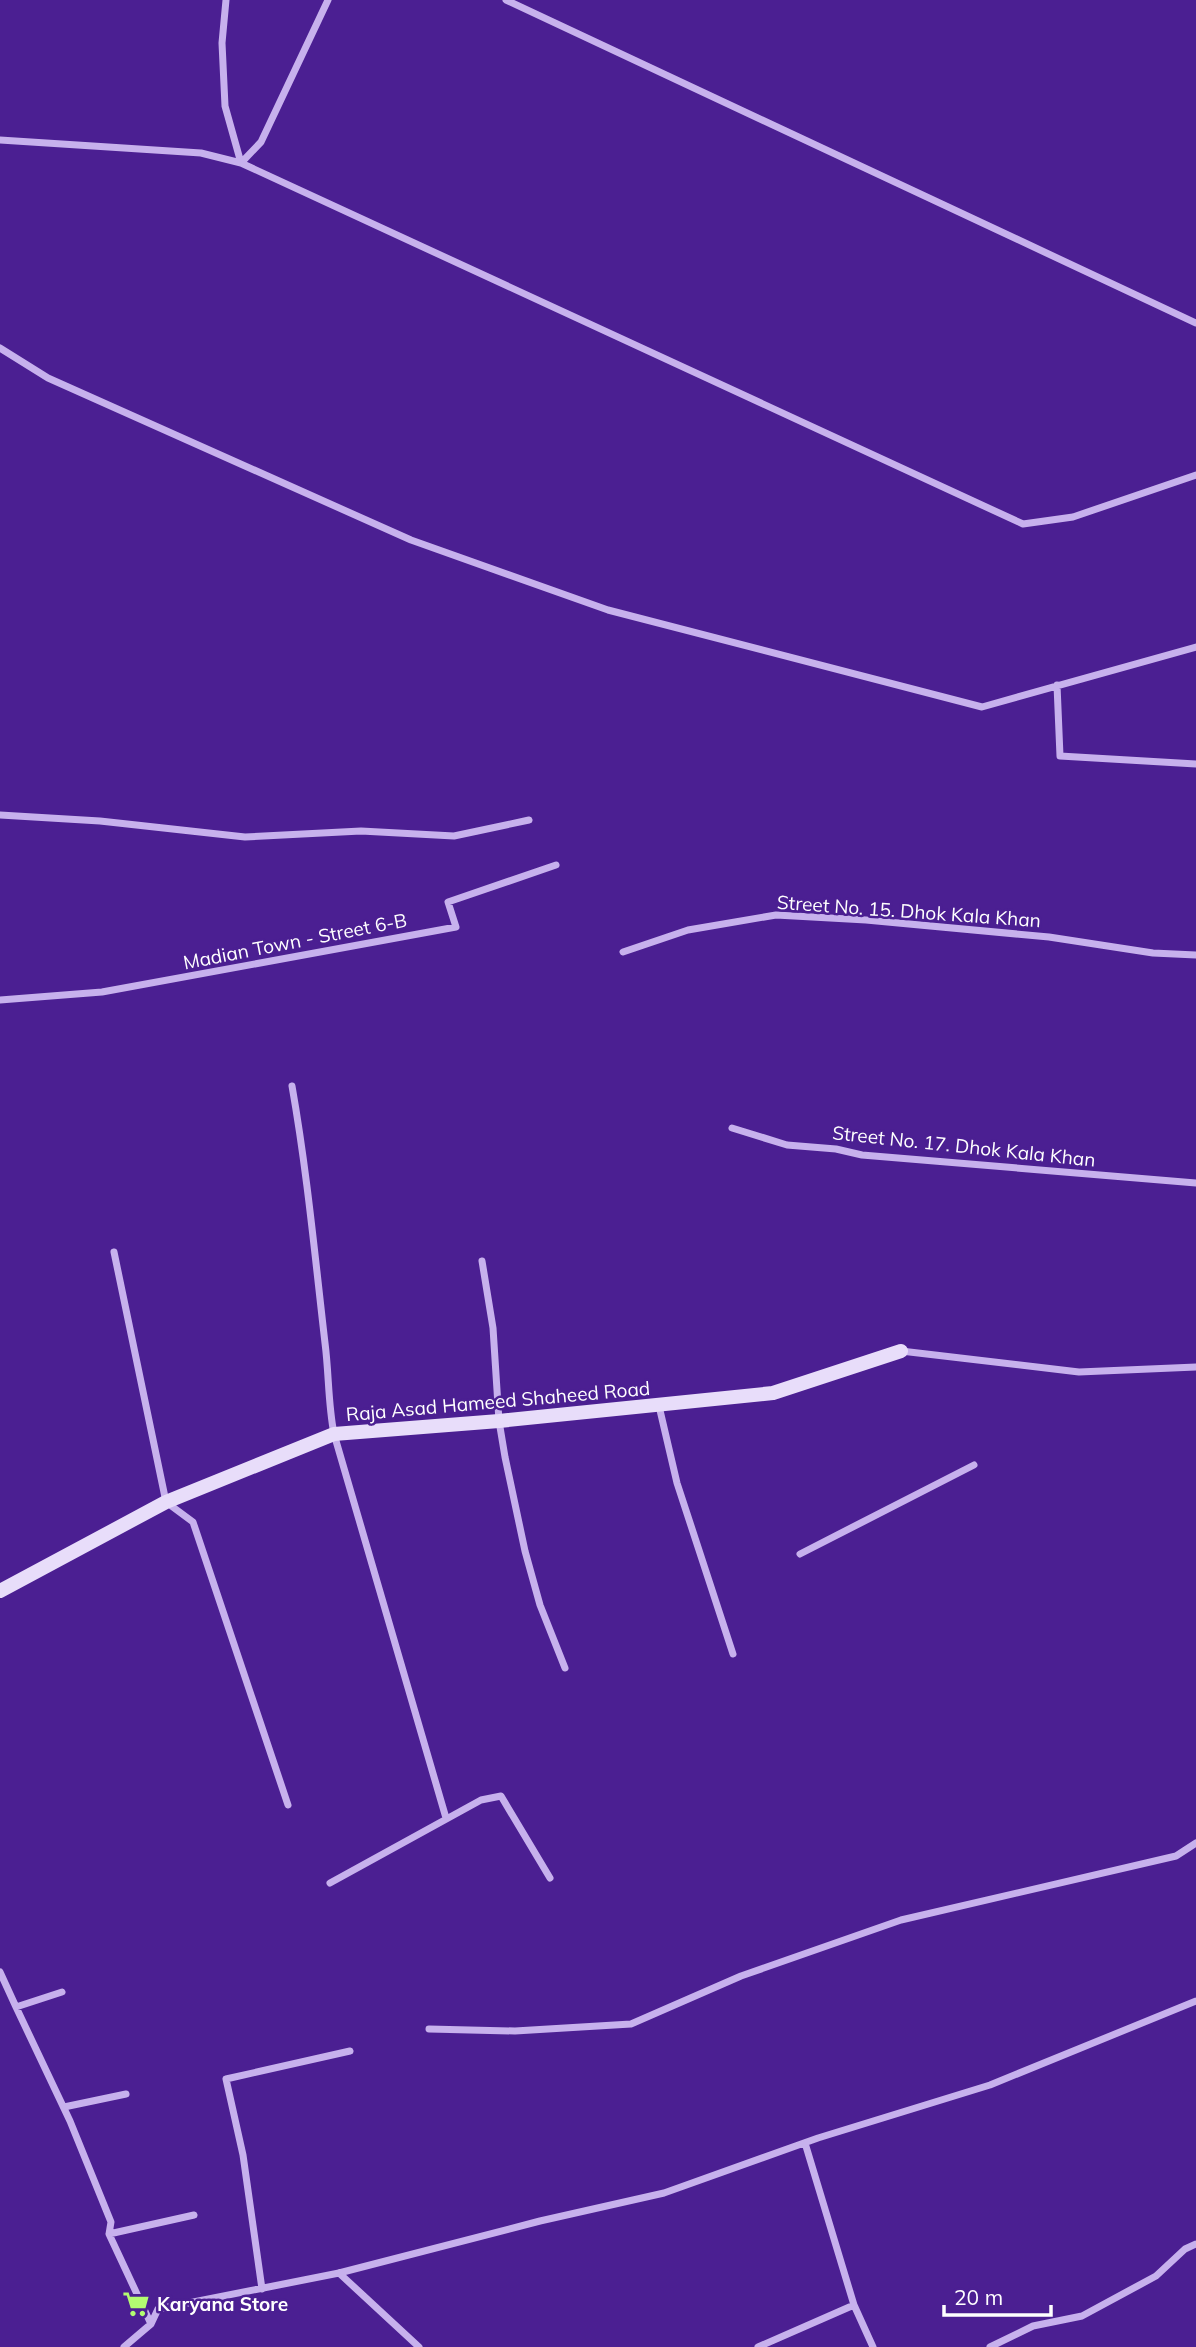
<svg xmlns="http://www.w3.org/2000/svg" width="1196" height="2347" viewBox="0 0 1196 2347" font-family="Mulish,sans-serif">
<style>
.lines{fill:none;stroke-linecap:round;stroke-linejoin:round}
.street{stroke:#c7b1ed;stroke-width:7}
.secondary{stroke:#e8ddfa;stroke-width:14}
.labels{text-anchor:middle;stroke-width:5;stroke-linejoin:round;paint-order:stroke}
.street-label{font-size:19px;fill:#fff;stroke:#4b1f92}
.poi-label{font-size:19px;font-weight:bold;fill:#fff;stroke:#4b1f92;text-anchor:start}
</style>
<rect width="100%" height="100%" fill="#4b1f92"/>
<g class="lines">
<path class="street" d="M 226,0 L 222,43 L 225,106 L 241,163
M 506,0 L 1196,323
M 0,140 L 201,153 L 241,163 L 1023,524 L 1073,517 L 1196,475
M 241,163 L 261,142 L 328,0
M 0,348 L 48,378 L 411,540 L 608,610 L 982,707 L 1196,647
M 1057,685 L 1060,756 L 1196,764
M 0,815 L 100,821 L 245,837 L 361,831 L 454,836 L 529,820
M 623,952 L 688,930 L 776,915 L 866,920 L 1049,937 L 1153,953 L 1196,955
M 0,1000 L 102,992 L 456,927 L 448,902 L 556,865
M 292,1086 C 307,1171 315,1257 325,1343 C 329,1374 328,1404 334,1434 L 446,1818
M 732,1128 L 787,1145 L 836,1149 L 862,1155 L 1196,1183
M 114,1252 L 166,1502 L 193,1522 L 288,1805
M 482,1261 L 493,1328 L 499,1421 L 505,1457 L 525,1551 L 540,1605 L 565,1668
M 901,1351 L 1079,1372 L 1196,1367
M 659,1406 L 677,1483 L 733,1654
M 800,1554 L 974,1465
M 330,1883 L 481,1800 L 501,1796 L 550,1878
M 0,1972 L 16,2007
M 62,1992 L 16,2007 L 70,2121 L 111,2222 L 109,2234 L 151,2324
M 429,2029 L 515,2031 L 631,2024 L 741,1976 L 901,1920 L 1176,1856 L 1196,1843
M 64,2107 L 126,2094
M 805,2143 L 854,2305 L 873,2347
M 109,2234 L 194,2215
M 339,2273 L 419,2347
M 262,2289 L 243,2155 L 226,2079 L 350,2051
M 124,2347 L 151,2324 L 158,2309 L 339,2273 L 540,2221 L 664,2193 L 818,2138 L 990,2085 L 1196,2001
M 758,2347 L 854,2305
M 990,2347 L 1033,2326 L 1082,2316 L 1156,2276 L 1185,2249 L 1196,2244"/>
<path class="secondary" d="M 0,1591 L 166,1502 L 334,1434 L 499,1421 L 773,1393 L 901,1351"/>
</g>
<defs>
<g id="supermarket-bare" transform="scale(2.1)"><path d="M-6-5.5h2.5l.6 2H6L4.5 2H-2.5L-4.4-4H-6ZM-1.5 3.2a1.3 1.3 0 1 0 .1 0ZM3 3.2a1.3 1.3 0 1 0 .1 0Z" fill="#b3fb71" stroke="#4b1f92" stroke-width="2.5" paint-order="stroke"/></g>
</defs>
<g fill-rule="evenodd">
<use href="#supermarket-bare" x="136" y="2304"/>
</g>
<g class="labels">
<g class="street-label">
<text transform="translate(909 911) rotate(4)" y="7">Street No. 15. Dhok Kala Khan</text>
<text transform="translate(295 941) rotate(-11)" y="7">Madian Town - Street 6-B</text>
<text transform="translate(964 1146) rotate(6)" y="7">Street No. 17. Dhok Kala Khan</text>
<text transform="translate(498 1401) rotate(-5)" y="7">Raja Asad Hameed Shaheed Road</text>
</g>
<g class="poi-label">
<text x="157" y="2311">Karyana Store</text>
</g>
</g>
<path d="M944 2305v10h107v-10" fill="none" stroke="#ffffff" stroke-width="3.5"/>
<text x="954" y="2305" font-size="21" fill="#ffffff" stroke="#4b1f92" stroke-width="5" paint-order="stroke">20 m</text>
</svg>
